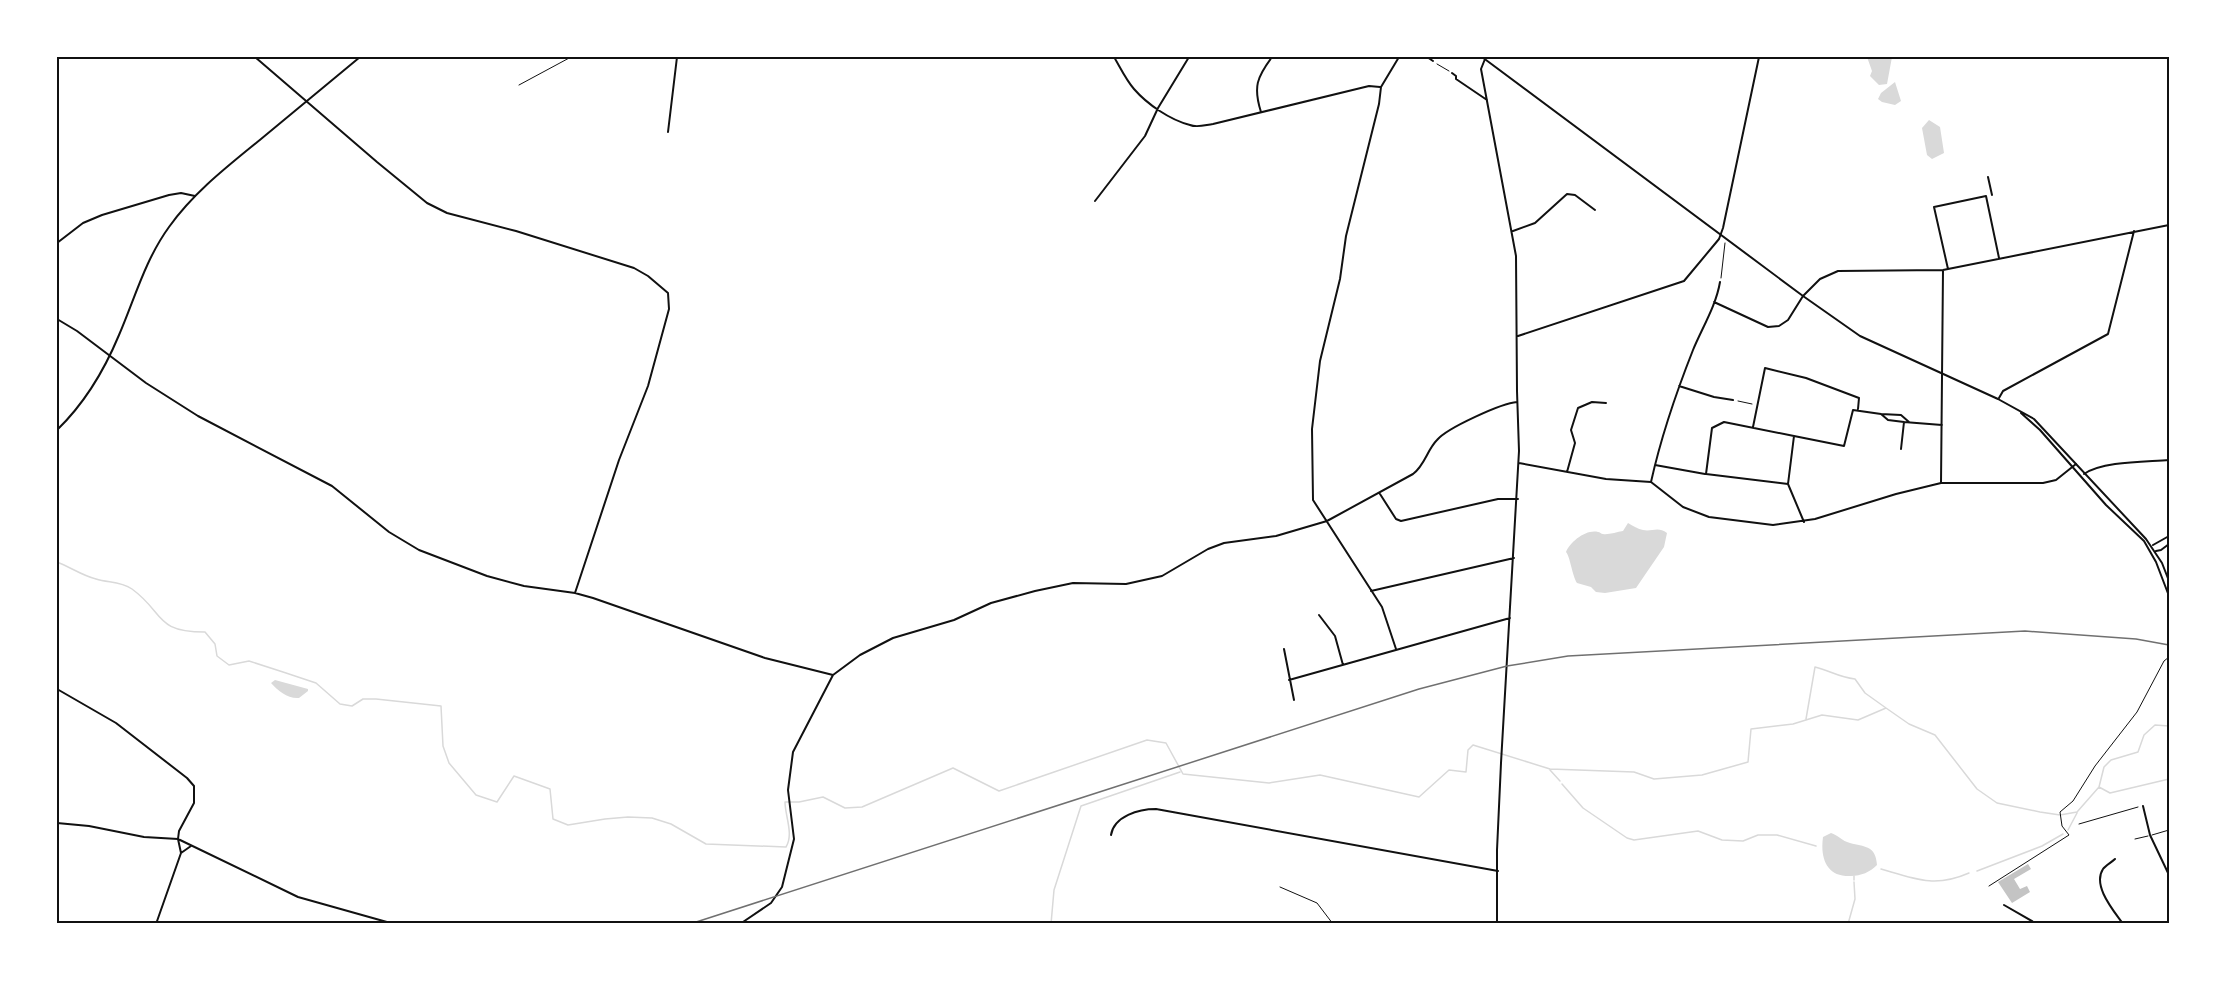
<svg xmlns="http://www.w3.org/2000/svg" width="2226" height="981" viewBox="0 0 2226 981" font-family="'PT Sans',sans-serif">
<style>
.water{fill:#d9d9d9}
.lines{fill:none;stroke-linecap:round;stroke-linejoin:round}
.stream{stroke:#d9d9d9;stroke-width:1.5}
.building{fill:#c4c4c4}
.path{stroke:#111;stroke-width:1}
.service{stroke:#111;stroke-width:1}
.minor{stroke:#111;stroke-width:2}
.tertiary{stroke:#111;stroke-width:2}
.rail{stroke:#707070;stroke-width:1.5}
.neatline{fill:none;stroke:#111;stroke-width:2}
</style>
<rect width="100%" height="100%" fill="#fff"/>
<path class="water" d="M 1867,57 L 1892,57 L 1887,84 L 1879,85 L 1870,76 L 1872,71 Z
M 1895,82 L 1901,101 L 1895,105 L 1882,102 L 1878,99 L 1881,93 Z
M 1929,120 L 1940,127 L 1944,153 L 1932,159 L 1927,155 L 1922,128 Z
M 1628,523 C 1633,526 1638,529 1643,530 C 1652,532 1658,526 1667,533 L 1664,547 L 1636,588 L 1605,593 L 1596,592 L 1591,587 L 1577,583 C 1572,575 1570,556 1566,552 C 1570,542 1586,529 1598,532 C 1600,532 1601,534 1603,534 C 1608,535 1617,532 1623,531 Z
M 275,680 L 308,689 L 308,691 L 299,698 C 288,699 278,691 271,683 Z
M 1831,833 C 1838,835 1842,841 1850,843 C 1864,847 1876,845 1877,865 C 1870,872 1861,876 1851,876 C 1827,877 1820,859 1823,837 Z"/>
<g class="lines">
<path class="stream" d="M 57,562 C 70,567 83,576 96,579 C 109,583 120,581 132,589 C 165,613 154,632 205,632 L 215,644 L 217,656 L 229,665 L 249,661 L 283,672 L 316,683 L 340,704 L 352,706 L 363,699 L 376,699 L 441,706 L 443,746 L 449,763 L 476,795 L 497,802 L 514,776 L 550,789 L 553,819 L 568,825 L 605,819 L 628,817 L 652,818 L 671,824 L 706,844 L 786,847 C 794,834 785,816 785,802 L 799,802 L 823,797 L 845,808 L 862,807 L 953,768 L 999,791 L 1147,740 L 1166,743 L 1183,774 L 1269,783 L 1320,775 L 1419,797 L 1449,770 L 1466,772 L 1468,750 L 1473,745 L 1550,769 L 1634,772 L 1654,779 L 1702,775 L 1748,762 L 1751,729 L 1793,724 L 1822,715 L 1858,720 L 1886,708 L 1909,724 L 1935,735 L 1977,789 L 1997,803 L 2040,812 L 2060,815 L 2077,812 L 2099,787 L 2104,767 L 2111,760 L 2138,752 L 2144,735 L 2155,725 L 2169,726
M 1806,719 L 1815,667 C 1831,671 1838,677 1855,679 L 1865,693 L 1886,708
M 1550,770 L 1560,781
M 1562,784 L 1583,808 L 1627,838 L 1634,840 L 1698,831 L 1722,840 L 1743,841 L 1758,835 L 1777,835 L 1816,846
M 2099,787 L 2110,793 L 2169,779
M 2068,830 L 2077,813
M 1881,869 C 1915,879 1935,888 1969,873
M 1977,871 L 2042,846 L 2063,834
M 1854,880 L 1854,876
M 1051,924 L 1054,890 L 1081,806 L 1180,772
M 1848,924 L 1855,899 L 1854,882"/>
</g>
<path class="building" d="M 2028,864 L 2031,869 L 2014,879 L 2020,889 L 2027,886 L 2030,892 L 2012,903 L 1998,882 Z"/>
<g class="lines">
<path class="path" d="M 1437,64 L 1449,71
M 1721,278 L 1725,243
M 1738,401 L 1752,404
M 2079,824 L 2138,807
M 1989,886 L 2069,835 L 2062,826 L 2060,812 L 2073,801 L 2095,766 L 2137,712 L 2164,661 L 2169,657
M 1280,887 L 1317,903 L 1333,924"/>
<path class="service" d="M 519,85 L 571,57
M 2152,835 L 2169,830
M 2135,839 L 2148,836"/>
<path class="minor" d="M 255,57 L 377,162 L 427,203 L 447,213 L 516,231 L 634,268 L 648,276 L 668,293 L 669,309 L 648,386 L 619,460 L 575,593
M 1114,57 C 1120,67 1126,80 1134,89 C 1147,104 1170,120 1190,125 C 1197,128 1205,125 1213,124 L 1369,86 L 1380,87
M 1427,57 L 1433,61
M 1485,59 L 1481,69 L 1516,256 L 1517,391 L 1519,451 L 1501,763 L 1497,850 L 1497,924
M 1452,73 L 1456,76 L 1456,79 L 1487,100
M 1261,112 C 1253,87 1257,77 1272,57
M 668,132 L 677,57
M 1988,177 L 1992,195
M 1095,201 L 1145,136 L 1158,108 L 1189,57
M 1513,231 L 1535,223 L 1567,194 L 1575,195 L 1595,210
M 57,243 L 83,223 L 102,215 L 169,195 L 181,193 L 195,196
M 1948,269 L 1934,207 L 1986,196 L 1999,258
M 1714,302 L 1768,327 L 1779,326 L 1788,320 L 1803,296 L 1820,279 L 1838,271 L 1943,270 L 2169,225
M 57,319 L 77,331 L 146,383 L 198,416 L 332,486 L 389,532 L 419,550 L 487,576 L 524,586 L 575,593 L 593,598 L 765,658 L 833,675
M 1518,336 L 1684,281 L 1719,239 L 1723,228 L 1759,57
M 1679,386 L 1714,397 L 1733,400
M 1999,398 L 2003,391 L 2108,334 L 2134,231
M 1881,414 L 1901,415 L 1909,422
M 1753,427 L 1765,368 L 1806,378 L 1859,398 L 1858,409
M 1901,449 L 1904,422 L 1942,425
M 1519,463 L 1606,479 L 1651,482 L 1683,507 L 1709,517 L 1773,525 L 1815,519 L 1896,494 L 1941,483 L 2043,483 L 2056,480 L 2076,464
M 1655,465 L 1705,474
M 1567,472 L 1575,443 L 1571,430 L 1578,408 L 1592,402 L 1606,403
M 2084,474 C 2103,461 2146,462 2169,460
M 1651,482 C 1661,437 1676,393 1693,350 C 1702,328 1716,306 1720,282
M 1941,483 L 1943,270
M 1788,484 L 1706,474 L 1712,428 L 1724,422 L 1794,436
M 1380,494 L 1396,519 L 1401,521 L 1498,499 L 1518,499
M 1804,522 L 1788,484 L 1794,436 L 1844,446 L 1853,410 L 1881,414 L 1888,420 L 1904,422
M 1371,591 L 1514,558
M 1319,615 L 1335,636 L 1343,665
M 1284,649 L 1294,700
M 1396,649 L 1382,607 L 1313,500 L 1312,429 L 1320,361 L 1340,279 L 1346,236 L 1379,104 L 1381,87 L 1399,57
M 1289,680 L 1510,618
M 57,689 L 116,723 L 187,778 L 194,786 L 194,803 L 179,831 L 178,839 L 181,853 L 156,924
M 2143,806 L 2150,835 L 2169,875
M 57,823 L 89,826 L 144,837 L 178,839 L 298,897 L 394,924
M 1111,835 C 1114,816 1139,809 1156,809 L 1498,871
M 181,853 L 191,846
M 2115,859 C 2112,862 2105,866 2103,869 C 2092,886 2114,911 2123,924
M 2004,905 L 2037,924
M 740,924 L 771,903 L 782,887 L 794,839 L 788,790 L 793,752 L 833,675 L 860,655 L 893,638 L 954,620 L 991,603 L 1035,591 L 1073,583 L 1126,584 L 1162,576 L 1208,549 L 1224,543 L 1276,536 L 1327,521 L 1413,474 C 1425,465 1427,450 1437,440 C 1447,428 1502,403 1517,402"/>
<path class="tertiary" d="M 1482,57 L 1803,296 L 1860,336 L 1998,399 L 2034,419 L 2146,539 L 2162,563 L 2169,581
M 2021,413 L 2040,430 L 2106,505 L 2144,541 L 2156,562 L 2169,596
M 57,430 C 85,403 104,371 119,335 C 135,298 145,260 169,227 C 194,192 228,166 261,139 C 294,112 327,84 360,57
M 2153,545 L 2169,536
M 2156,551 L 2161,550 L 2169,544
M 2169,555 L 2169,576"/>
<path class="rail" d="M 690,924 L 1419,689 L 1507,666 L 1568,656 L 2025,631 L 2136,639 L 2169,645"/>
</g>
<rect width="2226" height="981" fill="none" stroke="#ffffff" stroke-width="117"/>
<rect x="58" y="58" width="2110" height="864" class="neatline"/>
</svg>
